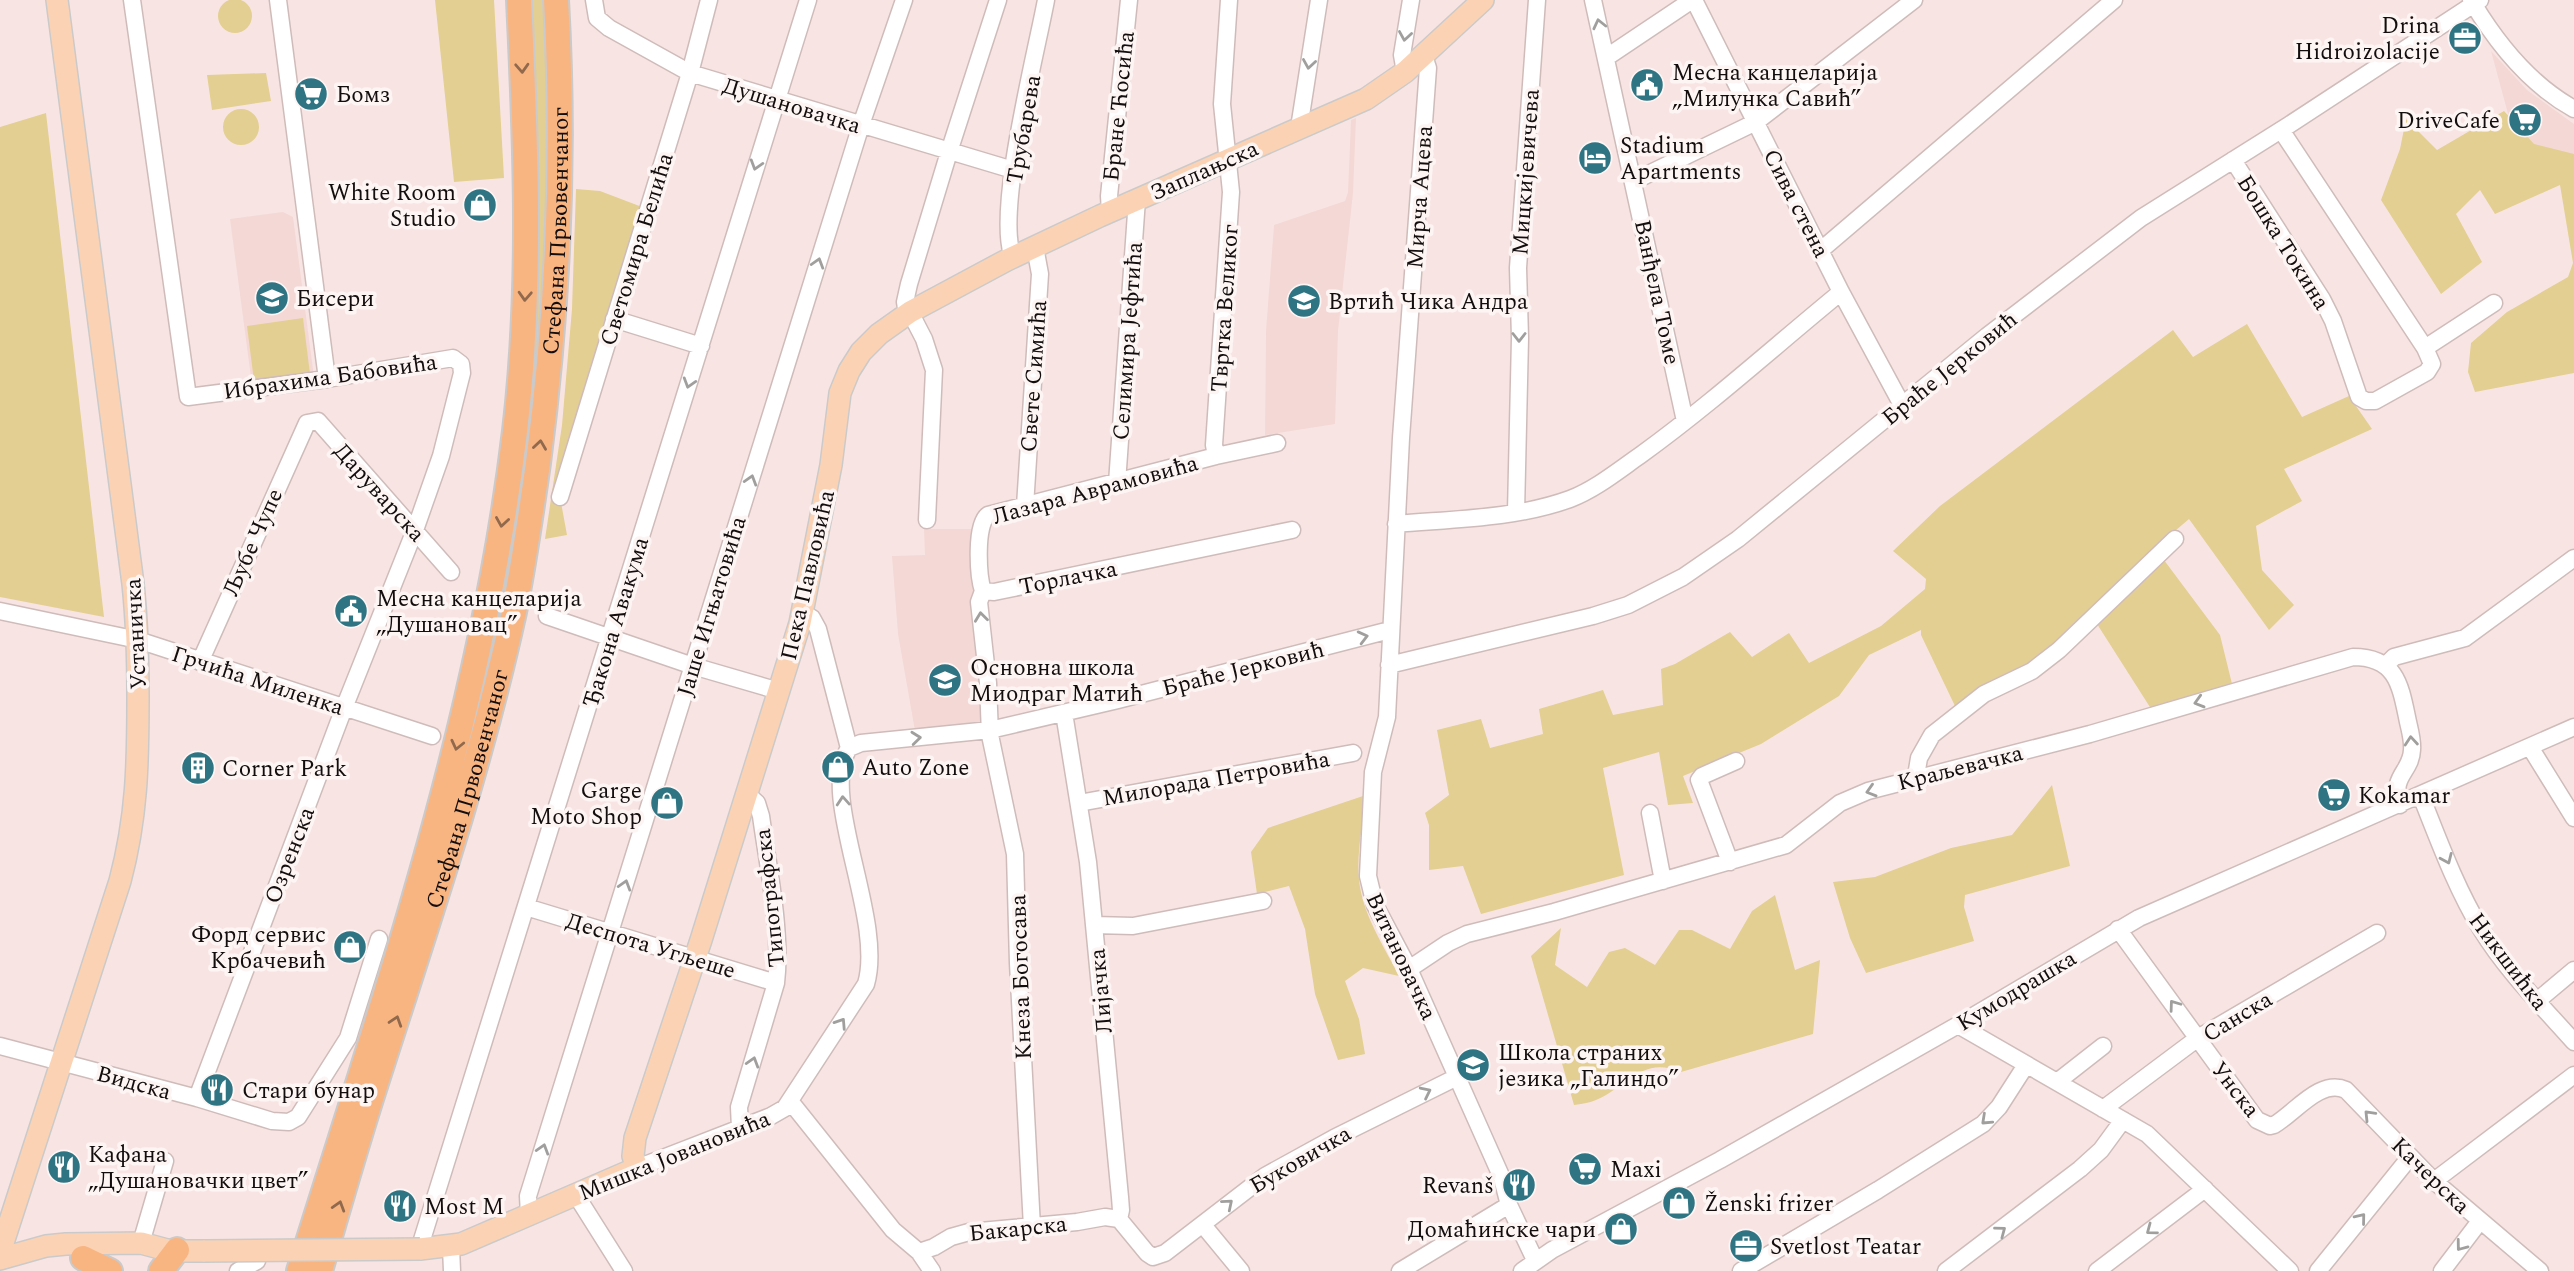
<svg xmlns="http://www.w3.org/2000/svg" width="2574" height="1271" viewBox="0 0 2574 1271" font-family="Spectral,serif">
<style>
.built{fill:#f4d8d5}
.green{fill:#e3cf91}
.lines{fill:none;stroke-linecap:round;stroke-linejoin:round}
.minor-casing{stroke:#cfbcba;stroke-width:19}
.major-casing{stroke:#cbcaca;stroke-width:24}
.highway-casing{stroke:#cbcaca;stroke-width:28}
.minor{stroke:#fff;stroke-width:16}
.major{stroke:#fbd3b4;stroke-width:21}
.highway{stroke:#f8b582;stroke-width:24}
.major-bridge-casing{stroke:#cbcaca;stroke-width:24;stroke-linecap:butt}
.major-bridge{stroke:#fbd3b4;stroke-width:21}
.oneway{stroke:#a19e9e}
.oneway2{stroke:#91694d}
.labels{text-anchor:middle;stroke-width:7;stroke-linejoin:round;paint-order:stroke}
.poi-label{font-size:23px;fill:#130d0d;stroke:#fdf5f4;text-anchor:start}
.street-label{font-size:23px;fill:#130d0d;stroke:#fdf5f4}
</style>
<rect width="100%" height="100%" fill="#f8e5e3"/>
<path class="built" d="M 2491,51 L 2527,90 L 2574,124 L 2574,158 L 2536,148 L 2511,125 Z
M 1356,118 L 1353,193 L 1338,331 L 1335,424 L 1265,435 L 1266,331 L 1274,225 L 1345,201 L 1348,192 L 1351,120 Z
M 283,212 L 293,217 L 314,377 L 252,385 L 230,219 Z
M 924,529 L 975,529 L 988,727 L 915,731 L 898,634 L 892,556 L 925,555 Z"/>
<path class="green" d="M218 16a17 17 0 1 1 34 0a17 17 0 1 1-34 0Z
M 435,0 L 494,0 L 504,178 L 454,182 Z
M 529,0 L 547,0 L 552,151 L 537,413 L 509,590 L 471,754 L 462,761 L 520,460 Z
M 266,73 L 271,101 L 212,110 L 207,75 Z
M223 127a18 18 0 1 1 36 0a18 18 0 1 1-36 0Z
M 2504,111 L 2534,144 L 2574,154 L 2574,373 L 2475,392 L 2468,372 L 2471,343 L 2507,312 L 2568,277 L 2573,263 L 2560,185 L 2495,214 L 2480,190 L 2456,214 L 2482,262 L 2441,294 L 2381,200 L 2400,149 L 2406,119 L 2437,150 Z
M 46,113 L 104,617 L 0,597 L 0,127 Z
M 576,189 L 600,191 L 642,207 L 560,497 L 567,535 L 545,539 L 562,425 L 572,309 Z
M 303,318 L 310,374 L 254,381 L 247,326 Z
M 2247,324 L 2302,417 L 2349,396 L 2372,429 L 2284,469 L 2302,501 L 2256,526 L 2262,570 L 2294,605 L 2269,630 L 2189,519 L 2155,548 L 2220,635 L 2234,692 L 2155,715 L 2090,613 L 2031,664 L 1995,682 L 1955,706 L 1921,635 L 1921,630 L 1869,655 L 1839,696 L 1761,744 L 1683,776 L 1693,803 L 1668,805 L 1659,752 L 1603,768 L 1624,875 L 1481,914 L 1463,866 L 1429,870 L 1429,825 L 1425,813 L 1449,795 L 1437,730 L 1481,719 L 1490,748 L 1543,734 L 1539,709 L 1603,690 L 1613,715 L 1663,705 L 1661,669 L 1675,664 L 1730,632 L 1752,657 L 1789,633 L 1809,663 L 1881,626 L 1925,589 L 1926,579 L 1893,551 L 1940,506 L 2173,330 L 2193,357 Z
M 2052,785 L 2070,866 L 1965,895 L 1964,907 L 1974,941 L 1866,973 L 1850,938 L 1833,882 L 1875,877 L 1951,848 L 2012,835 Z
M 1366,795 C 1363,825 1355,857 1360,887 C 1365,918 1385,948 1399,976 L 1363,968 L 1345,981 L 1359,1019 L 1365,1054 L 1338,1060 L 1315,994 L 1305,929 L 1289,886 L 1257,894 L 1251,852 L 1268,828 Z
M 1775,895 L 1795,970 L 1820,960 L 1813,1034 L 1681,1072 C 1642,1055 1627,1087 1596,1100 C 1589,1103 1581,1104 1574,1105 L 1531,956 L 1561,928 L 1555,965 L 1587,987 L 1609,952 L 1625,948 L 1655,965 L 1679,930 L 1692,930 L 1730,949 L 1752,911 Z"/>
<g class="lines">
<g class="minor-casing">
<path id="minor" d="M 132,0 L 188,397 L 327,379 L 453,358 L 461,364 L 462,373 L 441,456 L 415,530 L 344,708 L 197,1098
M 278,0 L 327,379
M 594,0 L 597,18 L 609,28 L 690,73 L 1013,170
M 1593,0 L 1685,421
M 1694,0 L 1841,292 L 1902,405
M 2471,0 C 2497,44 2529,84 2574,109
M 1424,56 L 1428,68 L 1401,438 L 1387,717 L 1373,772 L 1368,876 L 1375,905 L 1409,969 L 1502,1178 L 1509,1205 L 1535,1260
M 1607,57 L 1692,0
M 1405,72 L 1402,55 L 1411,0
M 1299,128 L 1319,0
M 2233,160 L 2322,299 L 2333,321 L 2359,397 L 2366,401 L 2375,401 L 2427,372 L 2432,364 L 2425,348 L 2281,130
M 1634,181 L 1756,122 L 1914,0
M 1110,211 L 1109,196 L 1129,0
M 1821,250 L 2114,0
M 1013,257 C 995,213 1036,54 1046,0
M 910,312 L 924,339 L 934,370 L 927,520
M 907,314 L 905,302 L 909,284 L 949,152 L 998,0
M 614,319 L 701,346
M 2425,348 L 2494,303
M 1216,456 L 1214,445 L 1231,192 L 1222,104 L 1229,0
M 1117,483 L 1137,199
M 560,497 L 690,73 L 709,0
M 1025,506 L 1040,274 L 1035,247
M 1516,512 L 1520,338 L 1518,268 L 1537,0
M 1396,524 C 1453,519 1515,519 1570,499 C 1596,489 1619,470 1642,454 C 1711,404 1775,346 1841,292
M 983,591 L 979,602 L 988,683 L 990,735 L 1015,854 L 1018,963 L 1032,1227
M 983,591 C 978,576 975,524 988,515 L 1216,456 L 1277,443
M 983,591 L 994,592 L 1292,530
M 0,611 L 138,640 L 432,736
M 547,616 L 693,666 L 779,691
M 200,662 L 307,423 L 318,421 L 451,572
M 1389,665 L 1593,616 L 1628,605 L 1683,577 L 1738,539 L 1987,336 L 2141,218 L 2289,125 L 2480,0
M 2386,665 L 2394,657 L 2465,638 L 2574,558
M 1064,713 L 1088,862 L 1120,1197 L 1121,1210 L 1119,1219
M 2530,747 L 2574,818
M 849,748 L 861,743 L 990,730 L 1118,700 L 1390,630
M 1919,777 L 1917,770 L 1919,758 L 1932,735 L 1984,694 L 2032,671 L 2059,650 L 2175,539
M 2421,796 C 2439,841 2456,888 2481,929 C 2506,970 2542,1006 2574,1042
M 1079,803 L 1353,753
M 1650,813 L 1663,881
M 1730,862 L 1699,780 L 1702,776 L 1736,761
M 526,907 L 776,983
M 1094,925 L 1133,926 L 1263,901
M 2118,929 L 2257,1120 L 2270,1126 L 2274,1125 C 2295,1113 2320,1078 2346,1090 L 2434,1181 L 2540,1271
M 1409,969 L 1448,943 L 1467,934 L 1554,912 L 1786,845 L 1840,803 L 1868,791 L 2090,734 L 2353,657 C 2395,657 2400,683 2407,717 C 2409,728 2413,739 2412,750 C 2411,773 2390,775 2400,805
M 2537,1001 L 2574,970
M 1958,1025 L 2147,1134 L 2290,1271
M 0,1046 L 197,1098 L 272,1121 L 289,1122 L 298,1117 L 348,1038 L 379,939
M 2057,1082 L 2103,1046
M 790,1101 L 893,1230 L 919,1252 L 932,1271
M 2103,1109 L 2198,1038 L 2377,933
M 740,1128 L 739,1107 L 776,983 C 782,933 768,867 761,816 L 757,803 L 747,794
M 637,1168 L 771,1116 L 785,1108 L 866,984 C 885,919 818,796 849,748 L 818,629 L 812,618 L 803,613
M 2434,1181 L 2574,1075
M 576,1195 L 624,1271
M 529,1215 L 528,1196 L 861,125 L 904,0
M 1119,1219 L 1147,1253 L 1153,1257 L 1165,1253 L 1265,1176 L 1334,1138 L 1457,1077
M 1203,1225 L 1241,1271
M 141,1243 L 165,1161
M 421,1243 L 808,0
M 451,1247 L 452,1271
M 919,1252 L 934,1247 L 951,1237 L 969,1232 L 1077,1222 L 1105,1217 L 1119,1219
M 238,1271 L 257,1261
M 1400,1271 L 1509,1205
M 1522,1271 L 1552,1250 L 1720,1160 L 1958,1025 L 2139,918 L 2574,727
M 1741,1271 L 1878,1190 L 1983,1124 L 1999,1107 L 2026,1065
M 1946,1271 L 2080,1169 L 2101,1150 L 2123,1120
M 2097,1271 L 2205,1189
M 2318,1271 L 2410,1157
M 2442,1271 L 2480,1221"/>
</g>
<g class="major-casing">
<path id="major" d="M 420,1249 L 461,1244 L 637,1168 L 633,1156 L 635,1138 L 701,940 L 800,623 L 831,465 L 840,393 L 849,371 L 861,352 L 879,334 L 910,312 L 1007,260 L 1100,216 L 1366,99 L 1405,72 L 1483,0
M 0,1252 L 120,881 C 137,817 138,764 138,698 C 138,660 137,622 133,584 L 57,0
M 0,1259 L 46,1246 L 66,1244 L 141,1243 L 171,1251 L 205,1251"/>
</g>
<g class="highway-casing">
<g id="highway">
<path d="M 83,1258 L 110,1271"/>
<path d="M 161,1271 L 177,1250"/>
<path d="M 299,1271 C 385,995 481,719 515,431 C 532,287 526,144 519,0"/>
<path id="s1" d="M 320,1271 C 338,1208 356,1145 376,1083 C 426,927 479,772 514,612 C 524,563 531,513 538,463 C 558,309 565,156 556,0"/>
</g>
</g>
<use href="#minor" class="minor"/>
<use href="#major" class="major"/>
<use href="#highway" class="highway"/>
<g class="major-bridge-casing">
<path id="major-bridge" d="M 205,1251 L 420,1249"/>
</g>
<use href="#major-bridge" class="major-bridge"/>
</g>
<defs><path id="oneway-chevron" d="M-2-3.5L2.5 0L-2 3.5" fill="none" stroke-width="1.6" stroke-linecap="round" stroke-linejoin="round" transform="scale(1.75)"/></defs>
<g class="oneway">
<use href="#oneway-chevron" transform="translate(1599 24) rotate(-103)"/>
<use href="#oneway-chevron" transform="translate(1405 36) rotate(99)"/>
<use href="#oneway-chevron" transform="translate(1309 64) rotate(99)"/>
<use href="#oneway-chevron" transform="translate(756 165) rotate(107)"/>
<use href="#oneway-chevron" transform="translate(818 263) rotate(-73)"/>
<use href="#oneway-chevron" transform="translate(1519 337) rotate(90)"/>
<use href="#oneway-chevron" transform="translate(689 383) rotate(107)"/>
<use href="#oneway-chevron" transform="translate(751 480) rotate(-73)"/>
<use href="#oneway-chevron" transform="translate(981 617) rotate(-97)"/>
<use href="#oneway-chevron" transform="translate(1363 637) rotate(-14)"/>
<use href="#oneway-chevron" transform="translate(2199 702) rotate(164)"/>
<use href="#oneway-chevron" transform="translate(916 738) rotate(-6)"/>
<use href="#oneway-chevron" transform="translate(2411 741) rotate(-95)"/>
<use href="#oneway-chevron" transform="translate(1871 791) rotate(163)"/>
<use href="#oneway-chevron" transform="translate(843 801) rotate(-94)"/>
<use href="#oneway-chevron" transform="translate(2447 859) rotate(66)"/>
<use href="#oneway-chevron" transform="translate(625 885) rotate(-73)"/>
<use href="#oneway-chevron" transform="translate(2174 1005) rotate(-126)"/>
<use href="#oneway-chevron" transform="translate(841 1023) rotate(-57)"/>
<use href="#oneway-chevron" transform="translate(753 1062) rotate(-73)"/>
<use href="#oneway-chevron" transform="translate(1426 1092) rotate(-26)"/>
<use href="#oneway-chevron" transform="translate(2369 1115) rotate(-134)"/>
<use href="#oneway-chevron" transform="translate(1986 1120) rotate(137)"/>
<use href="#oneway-chevron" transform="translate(543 1149) rotate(-73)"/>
<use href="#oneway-chevron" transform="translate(1228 1204) rotate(-40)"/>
<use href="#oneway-chevron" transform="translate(2361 1218) rotate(-51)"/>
<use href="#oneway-chevron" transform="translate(2151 1230) rotate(143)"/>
<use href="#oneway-chevron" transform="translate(2001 1231) rotate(-37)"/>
<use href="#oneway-chevron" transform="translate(2461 1246) rotate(127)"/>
</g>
<g class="oneway2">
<use href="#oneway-chevron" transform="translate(522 68) rotate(87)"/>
<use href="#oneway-chevron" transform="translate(525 296) rotate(93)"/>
<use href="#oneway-chevron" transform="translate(540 445) rotate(-82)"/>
<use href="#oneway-chevron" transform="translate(502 522) rotate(99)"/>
<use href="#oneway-chevron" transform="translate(457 745) rotate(103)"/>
<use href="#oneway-chevron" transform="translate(396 1021) rotate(-72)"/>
<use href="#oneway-chevron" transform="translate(339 1206) rotate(-73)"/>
</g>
<defs>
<g id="office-disc" transform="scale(1.75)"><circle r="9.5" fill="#2f7483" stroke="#fdf5f4"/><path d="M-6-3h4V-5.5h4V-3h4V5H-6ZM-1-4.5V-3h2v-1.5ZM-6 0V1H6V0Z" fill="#fff"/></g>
<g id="civic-disc" transform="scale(1.75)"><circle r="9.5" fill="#2f7483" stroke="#fdf5f4"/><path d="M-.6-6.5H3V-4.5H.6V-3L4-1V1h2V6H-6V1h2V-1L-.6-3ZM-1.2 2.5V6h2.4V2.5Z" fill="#fff"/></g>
<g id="supermarket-disc" transform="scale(1.75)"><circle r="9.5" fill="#2f7483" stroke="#fdf5f4"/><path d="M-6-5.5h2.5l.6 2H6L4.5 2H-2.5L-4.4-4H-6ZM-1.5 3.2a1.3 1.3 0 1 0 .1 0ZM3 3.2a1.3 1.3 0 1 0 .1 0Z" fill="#fff"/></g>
<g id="hotel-disc" transform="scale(1.75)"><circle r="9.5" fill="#2f7483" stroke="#fdf5f4"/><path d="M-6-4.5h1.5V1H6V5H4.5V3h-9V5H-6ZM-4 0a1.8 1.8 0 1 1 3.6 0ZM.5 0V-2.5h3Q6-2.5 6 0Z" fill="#fff"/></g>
<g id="shop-disc" transform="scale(1.75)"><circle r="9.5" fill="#2f7483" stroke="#fdf5f4"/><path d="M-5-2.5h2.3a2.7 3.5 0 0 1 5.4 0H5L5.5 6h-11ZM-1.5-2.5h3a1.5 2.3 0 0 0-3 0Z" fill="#fff"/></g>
<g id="school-disc" transform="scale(1.75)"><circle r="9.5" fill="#2f7483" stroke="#fdf5f4"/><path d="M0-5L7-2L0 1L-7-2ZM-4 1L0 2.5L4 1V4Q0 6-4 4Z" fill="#fff"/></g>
<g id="building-disc" transform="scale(1.75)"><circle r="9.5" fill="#2f7483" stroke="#fdf5f4"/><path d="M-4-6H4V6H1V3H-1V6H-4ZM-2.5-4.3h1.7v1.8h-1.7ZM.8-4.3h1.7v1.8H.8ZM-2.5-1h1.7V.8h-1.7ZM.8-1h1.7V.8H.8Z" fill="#fff"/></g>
<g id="restaurant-disc" transform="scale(1.75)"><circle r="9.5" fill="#2f7483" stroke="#fdf5f4"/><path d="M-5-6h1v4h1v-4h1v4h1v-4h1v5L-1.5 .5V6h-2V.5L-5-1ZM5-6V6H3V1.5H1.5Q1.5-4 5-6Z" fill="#fff"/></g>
</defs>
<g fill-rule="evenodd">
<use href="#office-disc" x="2465" y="38"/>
<use href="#civic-disc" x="1647" y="85"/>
<use href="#supermarket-disc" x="311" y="94"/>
<use href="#supermarket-disc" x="2525" y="120"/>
<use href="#hotel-disc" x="1595" y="158"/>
<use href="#shop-disc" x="480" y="205"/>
<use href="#school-disc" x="272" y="298"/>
<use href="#school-disc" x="1304" y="301"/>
<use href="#civic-disc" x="351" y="611"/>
<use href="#school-disc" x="945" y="680"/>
<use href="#shop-disc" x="838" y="767"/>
<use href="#building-disc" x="198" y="768"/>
<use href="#supermarket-disc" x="2334" y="795"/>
<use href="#shop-disc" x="667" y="803"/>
<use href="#shop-disc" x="350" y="947"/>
<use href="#school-disc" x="1473" y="1065"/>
<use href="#restaurant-disc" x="217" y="1090"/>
<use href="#restaurant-disc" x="64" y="1167"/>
<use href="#supermarket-disc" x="1585" y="1169"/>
<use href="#restaurant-disc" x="1519" y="1185"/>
<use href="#shop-disc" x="1679" y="1203"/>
<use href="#restaurant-disc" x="400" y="1206"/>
<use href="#shop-disc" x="1621" y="1229"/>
<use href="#office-disc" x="1746" y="1246"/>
</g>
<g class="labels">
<g class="poi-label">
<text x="2440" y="33" text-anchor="end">Drina<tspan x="2440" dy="26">Hidroizolacije</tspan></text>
<text x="1672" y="80">Месна канцеларија<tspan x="1672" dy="26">„Милунка Савић”</tspan></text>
<text x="336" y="102">Бомз</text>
<text x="2500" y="128" text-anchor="end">DriveCafe</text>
<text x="1620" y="153">Stadium<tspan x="1620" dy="26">Apartments</tspan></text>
<text x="456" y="200" text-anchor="end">White Room<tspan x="456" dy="26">Studio</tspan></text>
<text x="296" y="306">Бисери</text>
<text x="1328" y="309">Вртић Чика Андра</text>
<text x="376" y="606">Месна канцеларија<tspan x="376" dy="26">„Душановац”</tspan></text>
<text x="970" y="675">Основна школа<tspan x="970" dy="26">Миодраг Матић</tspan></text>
<text x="862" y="775">Auto Zone</text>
<text x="222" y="776">Corner Park</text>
<text x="642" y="798" text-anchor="end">Garge<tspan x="642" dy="26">Moto Shop</tspan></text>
<text x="2358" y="803">Kokamar</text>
<text x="326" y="942" text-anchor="end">Форд сервис<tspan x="326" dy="26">Крбачевић</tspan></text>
<text x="1498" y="1060">Школа страних<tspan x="1498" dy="26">језика „Галиндо”</tspan></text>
<text x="242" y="1098">Стари бунар</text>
<text x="88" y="1162">Кафана<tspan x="88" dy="26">„Душановачки цвет”</tspan></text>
<text x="1610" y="1177">Maxi</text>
<text x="1494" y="1193" text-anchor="end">Revanš</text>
<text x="1704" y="1211">Ženski frizer</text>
<text x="424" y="1214">Most M</text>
<text x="1596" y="1237" text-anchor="end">Домаћинске чари</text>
<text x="1770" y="1254">Svetlost Teatar</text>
</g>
<g class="street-label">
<text transform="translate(792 105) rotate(17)" y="8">Душановачка</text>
<text transform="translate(1118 106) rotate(-84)" y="8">Бране Ћосића</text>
<text transform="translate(1023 129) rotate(-80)" y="8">Трубарева</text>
<text transform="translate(1204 170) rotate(-24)" y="8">Заплањска</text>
<text transform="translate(1525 172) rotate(-86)" y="8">Мицкијевичева</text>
<text transform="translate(1419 197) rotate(-86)" y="8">Мирча Ацева</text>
<text transform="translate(1797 203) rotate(63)" y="8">Сива стена</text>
<text dy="8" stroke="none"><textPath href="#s1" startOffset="1071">Стефана Првовенчаног</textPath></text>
<text transform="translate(2284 242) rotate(58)" y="8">Бошка Токина</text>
<text transform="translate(636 249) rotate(-73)" y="8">Светомира Белића</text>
<text transform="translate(1658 292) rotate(78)" y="8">Ванђела Томе</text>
<text transform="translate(1224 308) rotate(-86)" y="8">Твртка Великог</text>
<text transform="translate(1127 341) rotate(-86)" y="8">Селимира Јефтића</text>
<text transform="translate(1949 368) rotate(-39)" y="8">Браће Јерковић</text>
<text transform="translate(330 376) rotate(-8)" y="8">Ибрахима Бабовића</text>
<text transform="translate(1033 376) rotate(-86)" y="8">Свете Симића</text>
<text transform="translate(1095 489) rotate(-15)" y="8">Лазара Аврамовића</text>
<text transform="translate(380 492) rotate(48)" y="8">Даруварска</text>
<text transform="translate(252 542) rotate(-66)" y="8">Љубе Чупе</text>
<text transform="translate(807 575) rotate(-77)" y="8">Пека Павловића</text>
<text transform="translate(1068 577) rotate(-11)" y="8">Торлачка</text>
<text transform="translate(711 606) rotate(-73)" y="8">Јаше Игњатовића</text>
<text transform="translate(615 622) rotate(-73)" y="8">Ђакона Авакума</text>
<text transform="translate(135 634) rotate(-93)" y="8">Устаничка</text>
<text transform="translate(1243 668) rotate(-14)" y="8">Браће Јерковић</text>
<text transform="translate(258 680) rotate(18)" y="8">Грчића Миленка</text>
<text transform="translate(1960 767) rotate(-14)" y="8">Краљевачка</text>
<text transform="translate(1216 778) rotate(-10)" y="8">Милорада Петровића</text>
<text dy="8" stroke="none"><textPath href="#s1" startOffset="504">Стефана Првовенчаног</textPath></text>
<text transform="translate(289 855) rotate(-69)" y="8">Озренска</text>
<text transform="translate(769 898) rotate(-96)" y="8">Типографска</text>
<text transform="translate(651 945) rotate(17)" y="8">Деспота Угљеше</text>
<text transform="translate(1402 956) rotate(65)" y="8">Витановачка</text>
<text transform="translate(2509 961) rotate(53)" y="8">Никшићка</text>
<text transform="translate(1020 977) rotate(-92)" y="8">Кнеза Богосава</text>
<text transform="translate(2016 990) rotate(-31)" y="8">Кумодрашка</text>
<text transform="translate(1100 991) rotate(-95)" y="8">Лијачка</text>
<text transform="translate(2237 1016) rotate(-31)" y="8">Санска</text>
<text transform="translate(134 1082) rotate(15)" y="8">Видска</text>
<text transform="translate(2236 1089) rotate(52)" y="8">Унска</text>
<text transform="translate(674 1155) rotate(-22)" y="8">Мишка Јовановића</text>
<text transform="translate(1300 1159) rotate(-30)" y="8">Буковичка</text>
<text transform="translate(2431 1175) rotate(44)" y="8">Качерска</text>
<text transform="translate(1018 1228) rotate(-6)" y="8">Бакарска</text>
</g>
</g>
</svg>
